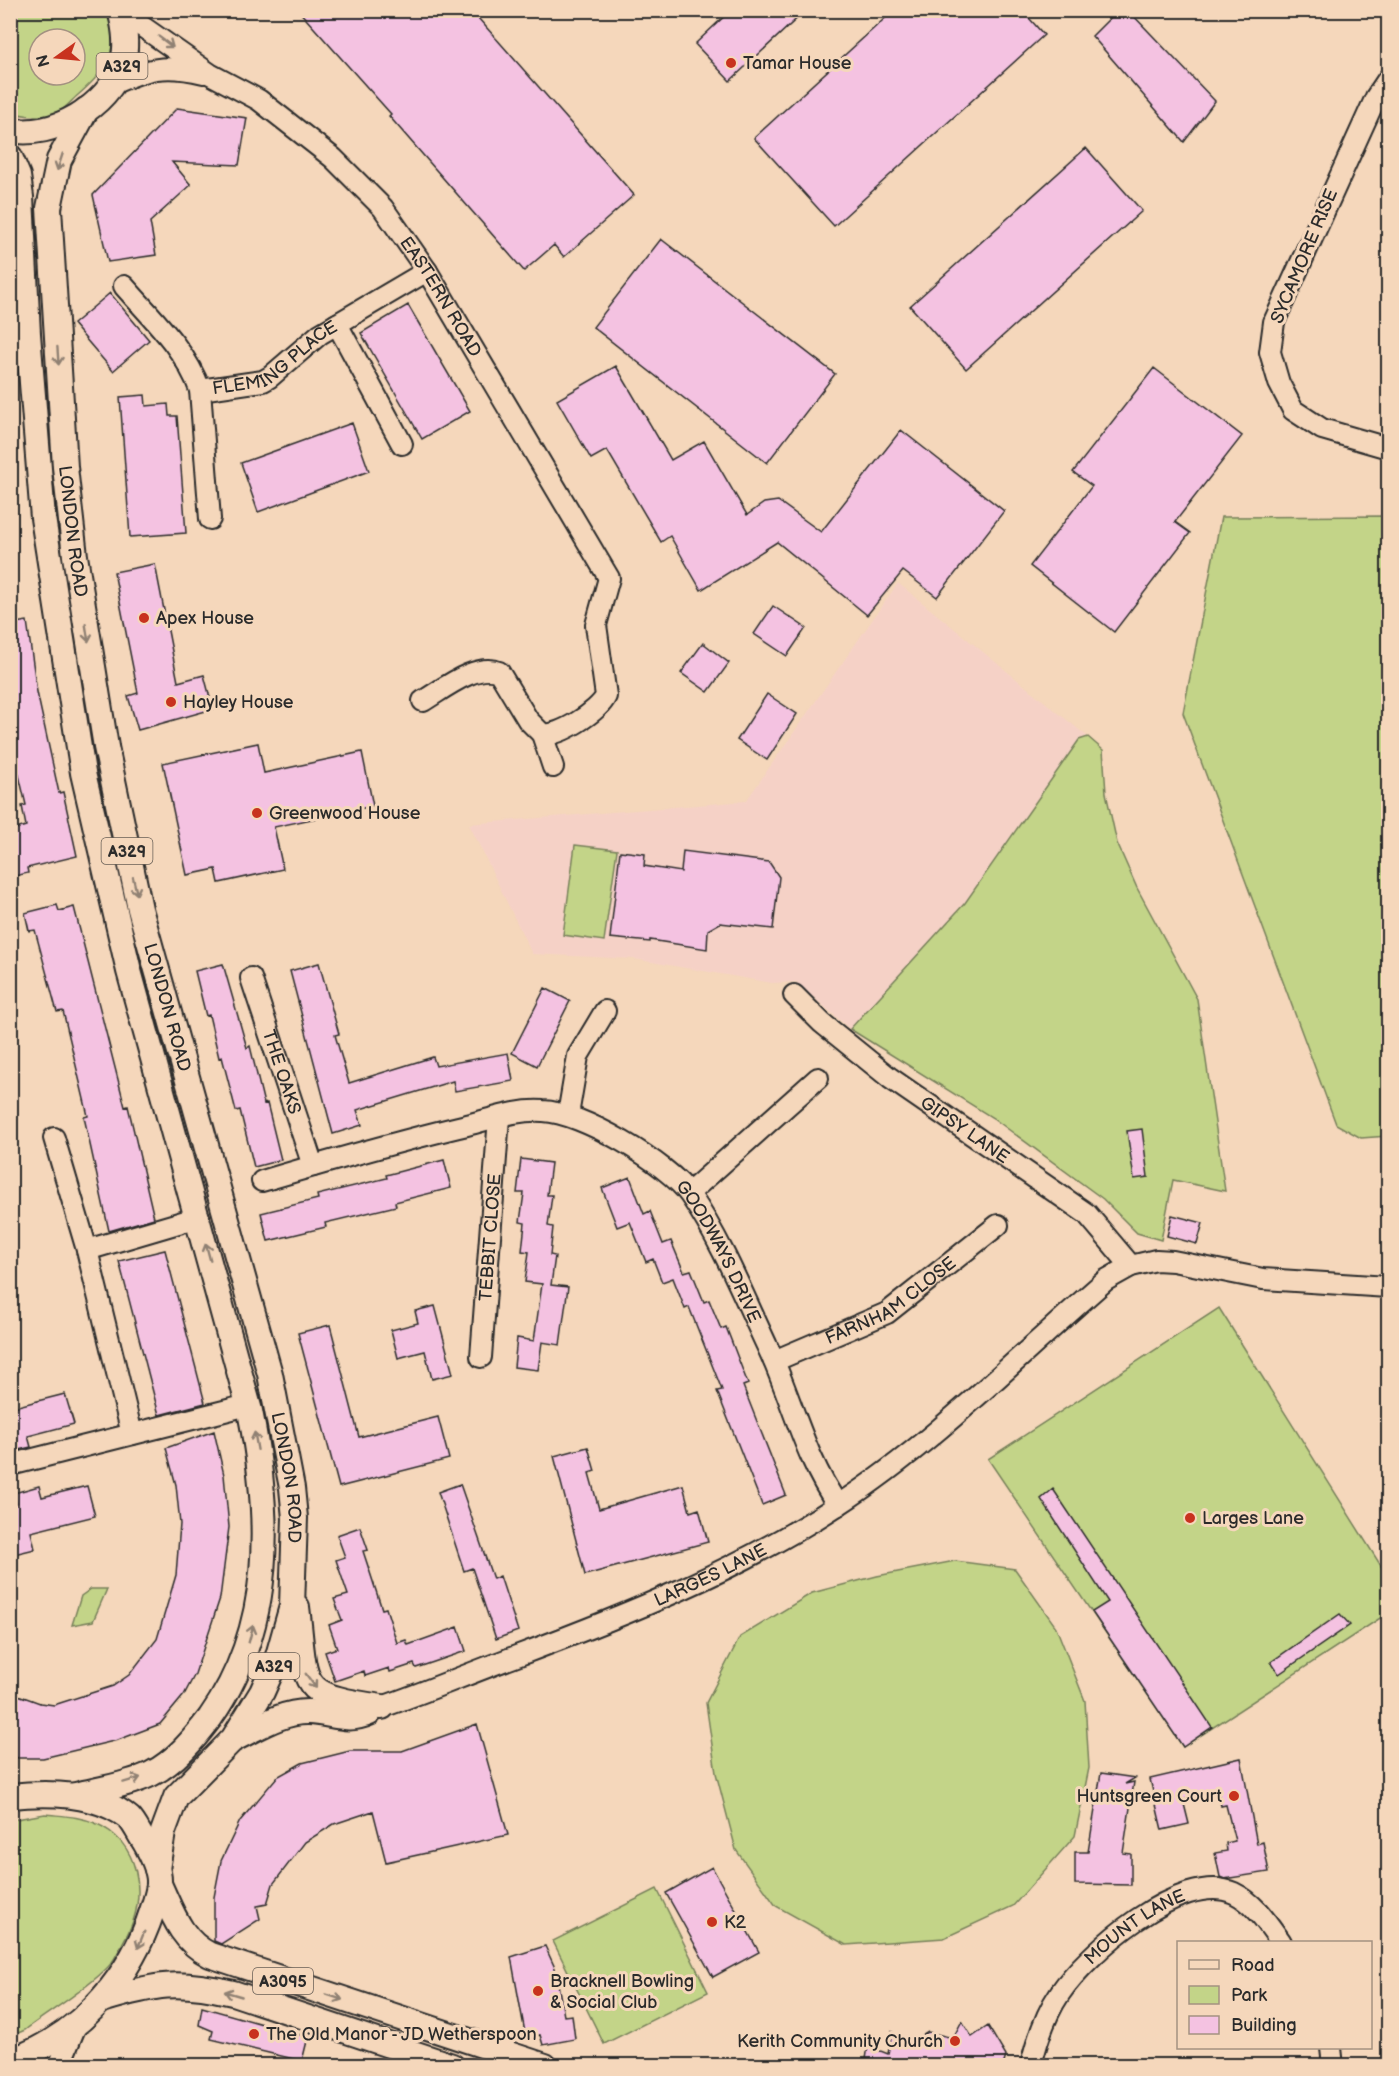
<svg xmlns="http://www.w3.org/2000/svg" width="1399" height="2076" viewBox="0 0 1399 2076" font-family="'Balsamiq Sans',sans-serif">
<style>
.built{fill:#f5d1c6}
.green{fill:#c3d488;stroke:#77805a;stroke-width:1.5;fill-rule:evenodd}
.building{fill:#f4c2e1;stroke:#2b2b2b;stroke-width:1.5}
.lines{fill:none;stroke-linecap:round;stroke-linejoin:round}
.minor-casing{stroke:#2b2b2b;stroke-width:24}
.major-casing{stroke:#2b2b2b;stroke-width:28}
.minor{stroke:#f5d7bb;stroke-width:20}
.major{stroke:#f5d7bb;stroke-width:24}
.oneway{stroke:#908173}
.poi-dot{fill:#c8321e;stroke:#f5d7bb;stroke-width:2}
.labels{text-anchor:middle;stroke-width:6;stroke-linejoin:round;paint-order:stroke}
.shield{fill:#f5d7bb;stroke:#685f56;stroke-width:1.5}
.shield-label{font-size:16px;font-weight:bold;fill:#2b2b2b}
.poi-label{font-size:18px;fill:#2b2b2b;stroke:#f5d7bb;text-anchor:start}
.street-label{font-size:18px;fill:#2b2b2b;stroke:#f5d7bb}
</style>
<rect width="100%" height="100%" fill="#f5d7bb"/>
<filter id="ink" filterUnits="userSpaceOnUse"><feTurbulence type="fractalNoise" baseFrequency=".0167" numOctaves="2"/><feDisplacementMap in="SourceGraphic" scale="12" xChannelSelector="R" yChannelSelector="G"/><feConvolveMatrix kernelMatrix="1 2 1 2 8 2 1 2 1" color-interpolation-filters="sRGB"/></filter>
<g filter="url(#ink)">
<path class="built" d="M 898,583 L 1088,737 L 1079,740 L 965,903 L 850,1029 L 796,982 L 772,983 L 634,959 L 532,954 L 469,824 L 746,801 Z"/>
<path class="green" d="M 11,11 L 106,11 C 122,50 107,70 78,95 C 72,100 64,110 57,113 C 43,118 23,116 11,112 ZM 39,39 L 75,39 L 75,75 L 39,75 Z
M 1388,516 L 1388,1136 L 1361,1138 L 1336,1124 L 1183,713 L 1221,517 Z
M 1088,737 L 1103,750 L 1106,793 L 1117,843 L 1137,888 L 1197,999 L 1225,1191 L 1173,1180 L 1161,1240 L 1137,1233 L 1103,1199 L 993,1118 L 850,1029 L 965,903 L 1079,740 Z
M 575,845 L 617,850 L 604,941 L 563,935 Z
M 1219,1308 L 1388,1577 L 1388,1613 L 1183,1747 L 988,1459 Z
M 955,1561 L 1015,1569 L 1056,1627 L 1085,1701 L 1089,1768 L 1075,1836 L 1013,1906 L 944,1938 L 846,1945 L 776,1906 L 736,1850 L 716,1773 L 706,1703 L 740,1637 L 812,1593 L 877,1576 Z
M 91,1589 L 107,1589 L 93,1621 L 72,1625 L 81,1596 Z
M 45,1814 C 62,1816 79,1816 95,1823 C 140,1842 148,1896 127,1935 C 121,1945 116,1959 108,1967 C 87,1989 50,2011 25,2030 L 11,2036 L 11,1820 Z
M 657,1889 L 708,1992 L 604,2044 L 553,1941 Z"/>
<path class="building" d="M 298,10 L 471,10 L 634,195 L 564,257 L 554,245 L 524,271 L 389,116 L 391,114 Z
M 731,10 L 806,10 L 730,81 L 695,44 Z
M 894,10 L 1022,10 L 1044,35 L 834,226 L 754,138 Z
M 1118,10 L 1128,10 L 1215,101 L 1184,142 L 1092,36 Z
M 177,108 L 247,118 L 239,165 L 172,162 L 191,185 L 150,222 L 156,255 L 108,262 L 93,195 Z
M 1086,148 L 1142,211 L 966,369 L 910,306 Z
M 661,239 L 835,374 L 767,463 L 593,327 Z
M 110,293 L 149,340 L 113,371 L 73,324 Z
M 408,305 L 470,411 L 422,439 L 361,333 Z
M 616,366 L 671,460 L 704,441 L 747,515 L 764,503 L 778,501 L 821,532 L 901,430 L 1004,511 L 937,597 L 903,571 L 867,615 L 777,542 L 701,590 L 670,536 L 661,542 L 607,450 L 591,459 L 557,400 Z
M 1154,368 L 1242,436 L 1175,522 L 1190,533 L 1114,632 L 1030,566 L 1092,486 L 1073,472 Z
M 145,395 L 146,406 L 168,404 L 169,416 L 177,416 L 186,533 L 130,537 L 120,397 Z
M 352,423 L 369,471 L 258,512 L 241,463 Z
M 155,564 L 178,682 L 204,675 L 213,709 L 138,730 L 128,696 L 138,693 L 114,572 Z
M 773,606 L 806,628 L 787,656 L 754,634 Z
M 27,621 L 37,692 L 59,793 L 63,792 L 77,856 L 27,868 L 28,873 L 10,877 L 10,827 L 16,827 L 16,829 L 26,826 L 22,806 L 26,805 L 10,737 L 10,624 Z
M 703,643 L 729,663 L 708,692 L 681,673 Z
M 767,694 L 797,714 L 767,760 L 737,740 Z
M 258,743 L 264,773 L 362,752 L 373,806 L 274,827 L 283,869 L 219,883 L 216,869 L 187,875 L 163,763 Z
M 620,851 L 645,854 L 644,866 L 681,872 L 683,851 L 769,862 L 779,877 L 773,929 L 720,923 L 708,930 L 707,949 L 650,940 L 650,942 L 610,938 Z
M 57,905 L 59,911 L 74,907 L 125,1107 L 128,1106 L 154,1218 L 109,1231 L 84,1117 L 88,1116 L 63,1011 L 57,1012 L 35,930 L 29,931 L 25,913 Z
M 319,963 L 339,1034 L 335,1035 L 349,1083 L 433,1057 L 436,1066 L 508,1053 L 513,1081 L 455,1091 L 453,1081 L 357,1110 L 362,1125 L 333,1134 L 290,971 Z
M 223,964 L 247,1048 L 250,1046 L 264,1104 L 267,1103 L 281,1160 L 254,1167 L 240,1110 L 236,1111 L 222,1057 L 219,1058 L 209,1015 L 206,1016 L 195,971 Z
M 545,988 L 570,1001 L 537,1066 L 512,1053 Z
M 1142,1129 L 1148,1177 L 1134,1179 L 1127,1131 Z
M 521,1159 L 551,1163 L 547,1195 L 552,1195 L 548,1226 L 553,1227 L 550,1255 L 555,1256 L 551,1285 L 568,1287 L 560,1345 L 542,1342 L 538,1370 L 514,1367 L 517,1338 L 534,1341 L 542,1284 L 525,1282 L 529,1252 L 522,1251 L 525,1223 L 520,1222 L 524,1193 L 517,1193 Z
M 444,1160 L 451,1188 L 395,1202 L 396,1206 L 325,1223 L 326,1227 L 268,1241 L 261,1213 L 318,1199 L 317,1195 L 387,1178 L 386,1175 Z
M 630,1177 L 644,1214 L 650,1211 L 663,1244 L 671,1241 L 684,1272 L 691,1270 L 704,1302 L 709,1300 L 721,1329 L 726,1327 L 748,1384 L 743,1386 L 786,1495 L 762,1505 L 717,1391 L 722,1390 L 689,1307 L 685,1309 L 673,1278 L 662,1282 L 653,1259 L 646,1262 L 630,1222 L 617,1227 L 602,1188 Z
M 1172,1215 L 1203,1223 L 1197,1244 L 1167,1236 Z
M 165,1250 L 205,1403 L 159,1415 L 119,1261 Z
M 435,1306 L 453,1374 L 432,1379 L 425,1351 L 398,1358 L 391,1330 L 418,1323 L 415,1311 Z
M 330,1325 L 359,1437 L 438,1417 L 449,1459 L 339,1487 L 298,1333 Z
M 65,1394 L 74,1424 L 28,1436 L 31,1447 L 10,1452 L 10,1408 Z
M 214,1431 L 224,1475 L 229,1527 L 220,1598 L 195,1674 L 184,1695 L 160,1724 L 118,1740 L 43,1758 L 18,1758 L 10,1755 L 10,1692 L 40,1703 L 54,1705 L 113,1686 L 129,1675 L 157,1639 L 176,1575 L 180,1524 L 176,1485 L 166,1448 Z
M 588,1447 L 595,1471 L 589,1473 L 599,1509 L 683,1485 L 690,1512 L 699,1509 L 708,1542 L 585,1575 L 554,1456 Z
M 460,1484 L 493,1579 L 500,1576 L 518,1631 L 496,1639 L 472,1568 L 464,1571 L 438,1492 Z
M 39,1486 L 42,1497 L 87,1486 L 95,1516 L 31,1532 L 35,1549 L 10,1555 L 10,1506 L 17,1505 L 14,1493 Z
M 1053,1489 L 1212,1727 L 1183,1747 L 1092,1612 L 1108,1602 L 1041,1499 Z
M 360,1527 L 368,1550 L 363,1551 L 382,1609 L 386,1608 L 397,1643 L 406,1640 L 408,1645 L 458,1627 L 466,1651 L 416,1668 L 414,1664 L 390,1672 L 389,1668 L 365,1676 L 364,1671 L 335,1681 L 325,1652 L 337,1648 L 329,1625 L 342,1620 L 334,1599 L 348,1595 L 336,1560 L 345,1557 L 337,1535 Z
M 1340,1614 L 1350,1625 L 1279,1674 L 1271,1662 Z
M 477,1724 L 508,1835 L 386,1862 L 373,1811 L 334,1824 L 305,1842 L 273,1884 L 267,1904 L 257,1906 L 260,1919 L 221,1944 L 214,1941 L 214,1897 L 221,1861 L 240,1821 L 277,1777 L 302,1763 L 350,1751 L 402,1751 Z
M 1241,1758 L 1257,1844 L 1263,1842 L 1269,1872 L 1224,1879 L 1220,1877 L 1215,1853 L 1227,1851 L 1226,1843 L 1235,1841 L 1226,1805 L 1221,1806 L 1218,1791 L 1183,1800 L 1189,1824 L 1162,1830 L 1150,1779 Z
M 1101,1773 L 1135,1778 L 1125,1784 L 1134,1782 L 1123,1853 L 1131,1854 L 1131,1885 L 1075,1884 L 1075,1852 L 1088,1852 Z
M 712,1867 L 759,1952 L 713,1977 L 666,1893 Z
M 545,1946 L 555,1968 L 564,2016 L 572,2015 L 575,2039 L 543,2045 L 540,2035 L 526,2038 L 511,1957 Z
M 202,2007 L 308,2037 L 302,2061 L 211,2039 L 213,2031 L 199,2025 Z
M 962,2021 L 972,2037 L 988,2026 L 1006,2056 L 1003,2066 L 865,2066 L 868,2046 L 888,2054 L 892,2032 L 907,2045 L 928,2032 L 953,2038 Z"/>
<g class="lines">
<g class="minor-casing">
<g id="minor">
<path id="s1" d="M 120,11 L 210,74 L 259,100 L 333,158 L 383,208 L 427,271 L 609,578 L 596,625 L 606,696 C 599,711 558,738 542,734"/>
<path d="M 1388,79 L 1376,97 L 1274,322 L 1270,352 L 1279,383 L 1293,410 L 1322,429 L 1388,448"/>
<path d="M 110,85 C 147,69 163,63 204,73"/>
<path d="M 124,286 C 152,318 186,350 200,390 L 210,519"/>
<path d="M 337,324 L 402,444"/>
<path id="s2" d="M 200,390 L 263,381 L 270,377 L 320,334 L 427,271"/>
<path d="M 423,701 C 442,690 476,662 499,672 L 528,720 L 542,734 L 553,767"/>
<path id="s3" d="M 251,978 L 313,1166"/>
<path id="s4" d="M 794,995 L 822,1023 L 890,1078 L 1087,1214 L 1131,1266"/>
<path d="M 568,1115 L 578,1056 L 605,1011"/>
<path d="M 54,1138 L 87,1250 L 132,1434"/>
<path id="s5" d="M 262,1181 C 330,1161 398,1141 467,1125 C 492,1119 518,1109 543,1111 C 581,1112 668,1163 690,1195 C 722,1242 744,1297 768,1348 C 792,1399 805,1459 838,1505"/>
<path d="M 689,1193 L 818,1078"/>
<path d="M 87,1250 L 199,1217"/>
<path id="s6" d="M 481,1357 L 499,1117"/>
<path id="s7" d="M 774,1361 L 887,1313 L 998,1225"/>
<path d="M 10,1465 L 236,1408"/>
<path id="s8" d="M 382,1707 C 426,1692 470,1673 514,1657 C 626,1615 737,1571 838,1505 C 937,1441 1018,1356 1106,1280 L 1131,1266 L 1156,1260 L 1173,1261 L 1263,1279 L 1388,1287"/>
<path d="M 1331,2048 L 1333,2066"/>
<path d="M 59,2066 L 77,2023"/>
<path id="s9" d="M 1031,2066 C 1037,2040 1045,2015 1060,1993 C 1087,1953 1181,1870 1234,1893 C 1255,1903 1268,1924 1281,1942"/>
</g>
</g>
<g class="major-casing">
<g id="major">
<path id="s10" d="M 86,110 L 59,160 L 49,208 L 65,467 L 75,556 L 106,747 L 140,909 L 270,1374 L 292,1488 L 295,1518 L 292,1606 L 278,1656 L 262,1692 L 233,1739 L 176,1797 L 163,1832 L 157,1869"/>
<path d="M 10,130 C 53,139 108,106 122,65 C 128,47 125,28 120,10"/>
<path d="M 10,157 L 18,176 L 21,197 L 28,334 L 43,518 L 83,773 L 129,971 L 250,1411 C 271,1516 275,1626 210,1718 C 194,1739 175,1762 151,1774 C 128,1785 100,1789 76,1795"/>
<path d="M 297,1607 C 307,1686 294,1695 382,1707"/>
<path d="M 234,1739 C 257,1728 283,1711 309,1712 C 331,1713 347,1723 369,1713"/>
<path d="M 10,1796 C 49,1792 97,1792 129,1818 C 135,1824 139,1834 144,1841 C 151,1853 160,1869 159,1884 C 158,1896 152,1911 148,1923 C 124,1986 75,2038 10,2061"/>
<path d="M 159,1884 C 172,1912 181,1941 210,1955 L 545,2066"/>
<path d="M 102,2000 C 156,1984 177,1980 233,1993 L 452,2066"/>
</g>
</g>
<use href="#minor" class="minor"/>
<use href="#major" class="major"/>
</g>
<defs><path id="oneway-shaft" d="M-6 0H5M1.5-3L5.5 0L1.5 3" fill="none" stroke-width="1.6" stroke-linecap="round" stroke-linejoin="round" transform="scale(1.5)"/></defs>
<g class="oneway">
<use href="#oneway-shaft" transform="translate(166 42) rotate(37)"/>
<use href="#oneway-shaft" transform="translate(60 162) rotate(108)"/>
<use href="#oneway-shaft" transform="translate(58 356) rotate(86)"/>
<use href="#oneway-shaft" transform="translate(87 633) rotate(81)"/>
<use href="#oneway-shaft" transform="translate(135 886) rotate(77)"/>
<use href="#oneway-shaft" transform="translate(208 1252) rotate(-105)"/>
<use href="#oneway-shaft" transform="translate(256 1441) rotate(-100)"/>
<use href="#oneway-shaft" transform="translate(251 1634) rotate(-75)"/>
<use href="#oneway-shaft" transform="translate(311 1681) rotate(54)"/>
<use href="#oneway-shaft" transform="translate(132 1780) rotate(-17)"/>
<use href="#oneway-shaft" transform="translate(141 1940) rotate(112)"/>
<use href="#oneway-shaft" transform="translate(233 1994) rotate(-164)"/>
<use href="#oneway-shaft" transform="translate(334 1997) rotate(18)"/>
</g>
</g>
<g class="poi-dot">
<circle cx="731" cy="63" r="6"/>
<circle cx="144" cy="618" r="6"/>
<circle cx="171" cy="702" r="6"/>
<circle cx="257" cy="813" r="6"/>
<circle cx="1190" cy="1518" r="6"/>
<circle cx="1234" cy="1796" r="6"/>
<circle cx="712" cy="1922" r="6"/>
<circle cx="538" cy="1991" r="6"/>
<circle cx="254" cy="2034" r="6"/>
<circle cx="955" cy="2041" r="6"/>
</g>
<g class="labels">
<g class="shield">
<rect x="96.5" y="53" width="51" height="26" rx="4.5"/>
<rect x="101.5" y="838" width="51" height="26" rx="4.5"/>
<rect x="248.5" y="1653" width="51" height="26" rx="4.5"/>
<rect x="253" y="1968" width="60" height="26" rx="4.5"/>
</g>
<g class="shield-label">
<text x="122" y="72">A329</text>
<text x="127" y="857">A329</text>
<text x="274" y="1672">A329</text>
<text x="283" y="1987">A3095</text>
</g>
<g class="poi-label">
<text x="743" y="69">Tamar House</text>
<text x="156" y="624">Apex House</text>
<text x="183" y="708">Hayley House</text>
<text x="269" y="819">Greenwood House</text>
<text x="1202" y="1524">Larges Lane</text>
<text x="1222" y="1802" text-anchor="end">Huntsgreen Court</text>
<text x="724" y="1928">K2</text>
<text x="550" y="1987">Bracknell Bowling<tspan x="550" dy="21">&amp; Social Club</tspan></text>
<text x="266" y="2040">The Old Manor - JD Wetherspoon</text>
<text x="943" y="2047" text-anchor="end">Kerith Community Church</text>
</g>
<g class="street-label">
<text transform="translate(1304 256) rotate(-67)" y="6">SYCAMORE RISE</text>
<text dy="6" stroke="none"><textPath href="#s1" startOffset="436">EASTERN ROAD</textPath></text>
<text dy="6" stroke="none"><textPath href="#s2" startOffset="84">FLEMING PLACE</textPath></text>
<text dy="6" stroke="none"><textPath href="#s10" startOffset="430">LONDON ROAD</textPath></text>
<text dy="6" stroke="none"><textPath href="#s10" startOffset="916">LONDON ROAD</textPath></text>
<text dy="6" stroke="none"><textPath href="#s3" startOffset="99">THE OAKS</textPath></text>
<text dy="6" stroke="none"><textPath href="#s4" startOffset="218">GIPSY LANE</textPath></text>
<text dy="6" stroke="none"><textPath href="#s6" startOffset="120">TEBBIT CLOSE</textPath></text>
<text dy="6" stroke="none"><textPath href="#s5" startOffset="526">GOODWAYS DRIVE</textPath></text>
<text dy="6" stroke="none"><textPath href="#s7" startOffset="132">FARNHAM CLOSE</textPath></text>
<text dy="6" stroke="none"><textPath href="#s10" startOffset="1402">LONDON ROAD</textPath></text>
<text dy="6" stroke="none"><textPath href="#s8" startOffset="354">LARGES LANE</textPath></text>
<text dy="6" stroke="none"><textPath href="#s9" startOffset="180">MOUNT LANE</textPath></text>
</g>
</g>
<rect width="1399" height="2076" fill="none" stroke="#f5d7bb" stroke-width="36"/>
<rect x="18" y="18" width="1363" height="2040" fill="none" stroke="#2b2b2b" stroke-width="2" filter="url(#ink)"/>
<rect x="1177" y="1941" width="195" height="108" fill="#f5d7bb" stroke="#a49281" stroke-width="1.5"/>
<rect x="1189" y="1960" width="30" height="9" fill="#f5d7bb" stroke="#a49281" stroke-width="1.5"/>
<text x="1231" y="1971" font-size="18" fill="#2b2b2b">Road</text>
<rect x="1189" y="1986" width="30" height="18" fill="#c3d488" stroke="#a49281" stroke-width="1.5"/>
<text x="1231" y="2001" font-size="18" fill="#2b2b2b">Park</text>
<rect x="1189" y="2016" width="30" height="18" fill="#f4c2e1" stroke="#a49281" stroke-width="1.5"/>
<text x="1231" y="2031" font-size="18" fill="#2b2b2b">Building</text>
<g transform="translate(57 57) rotate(255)"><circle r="28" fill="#f5d7bb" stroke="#a49281" stroke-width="1.5"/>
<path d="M0-4.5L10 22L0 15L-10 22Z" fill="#c8321e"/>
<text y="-9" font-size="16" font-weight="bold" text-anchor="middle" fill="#2b2b2b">N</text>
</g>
</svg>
